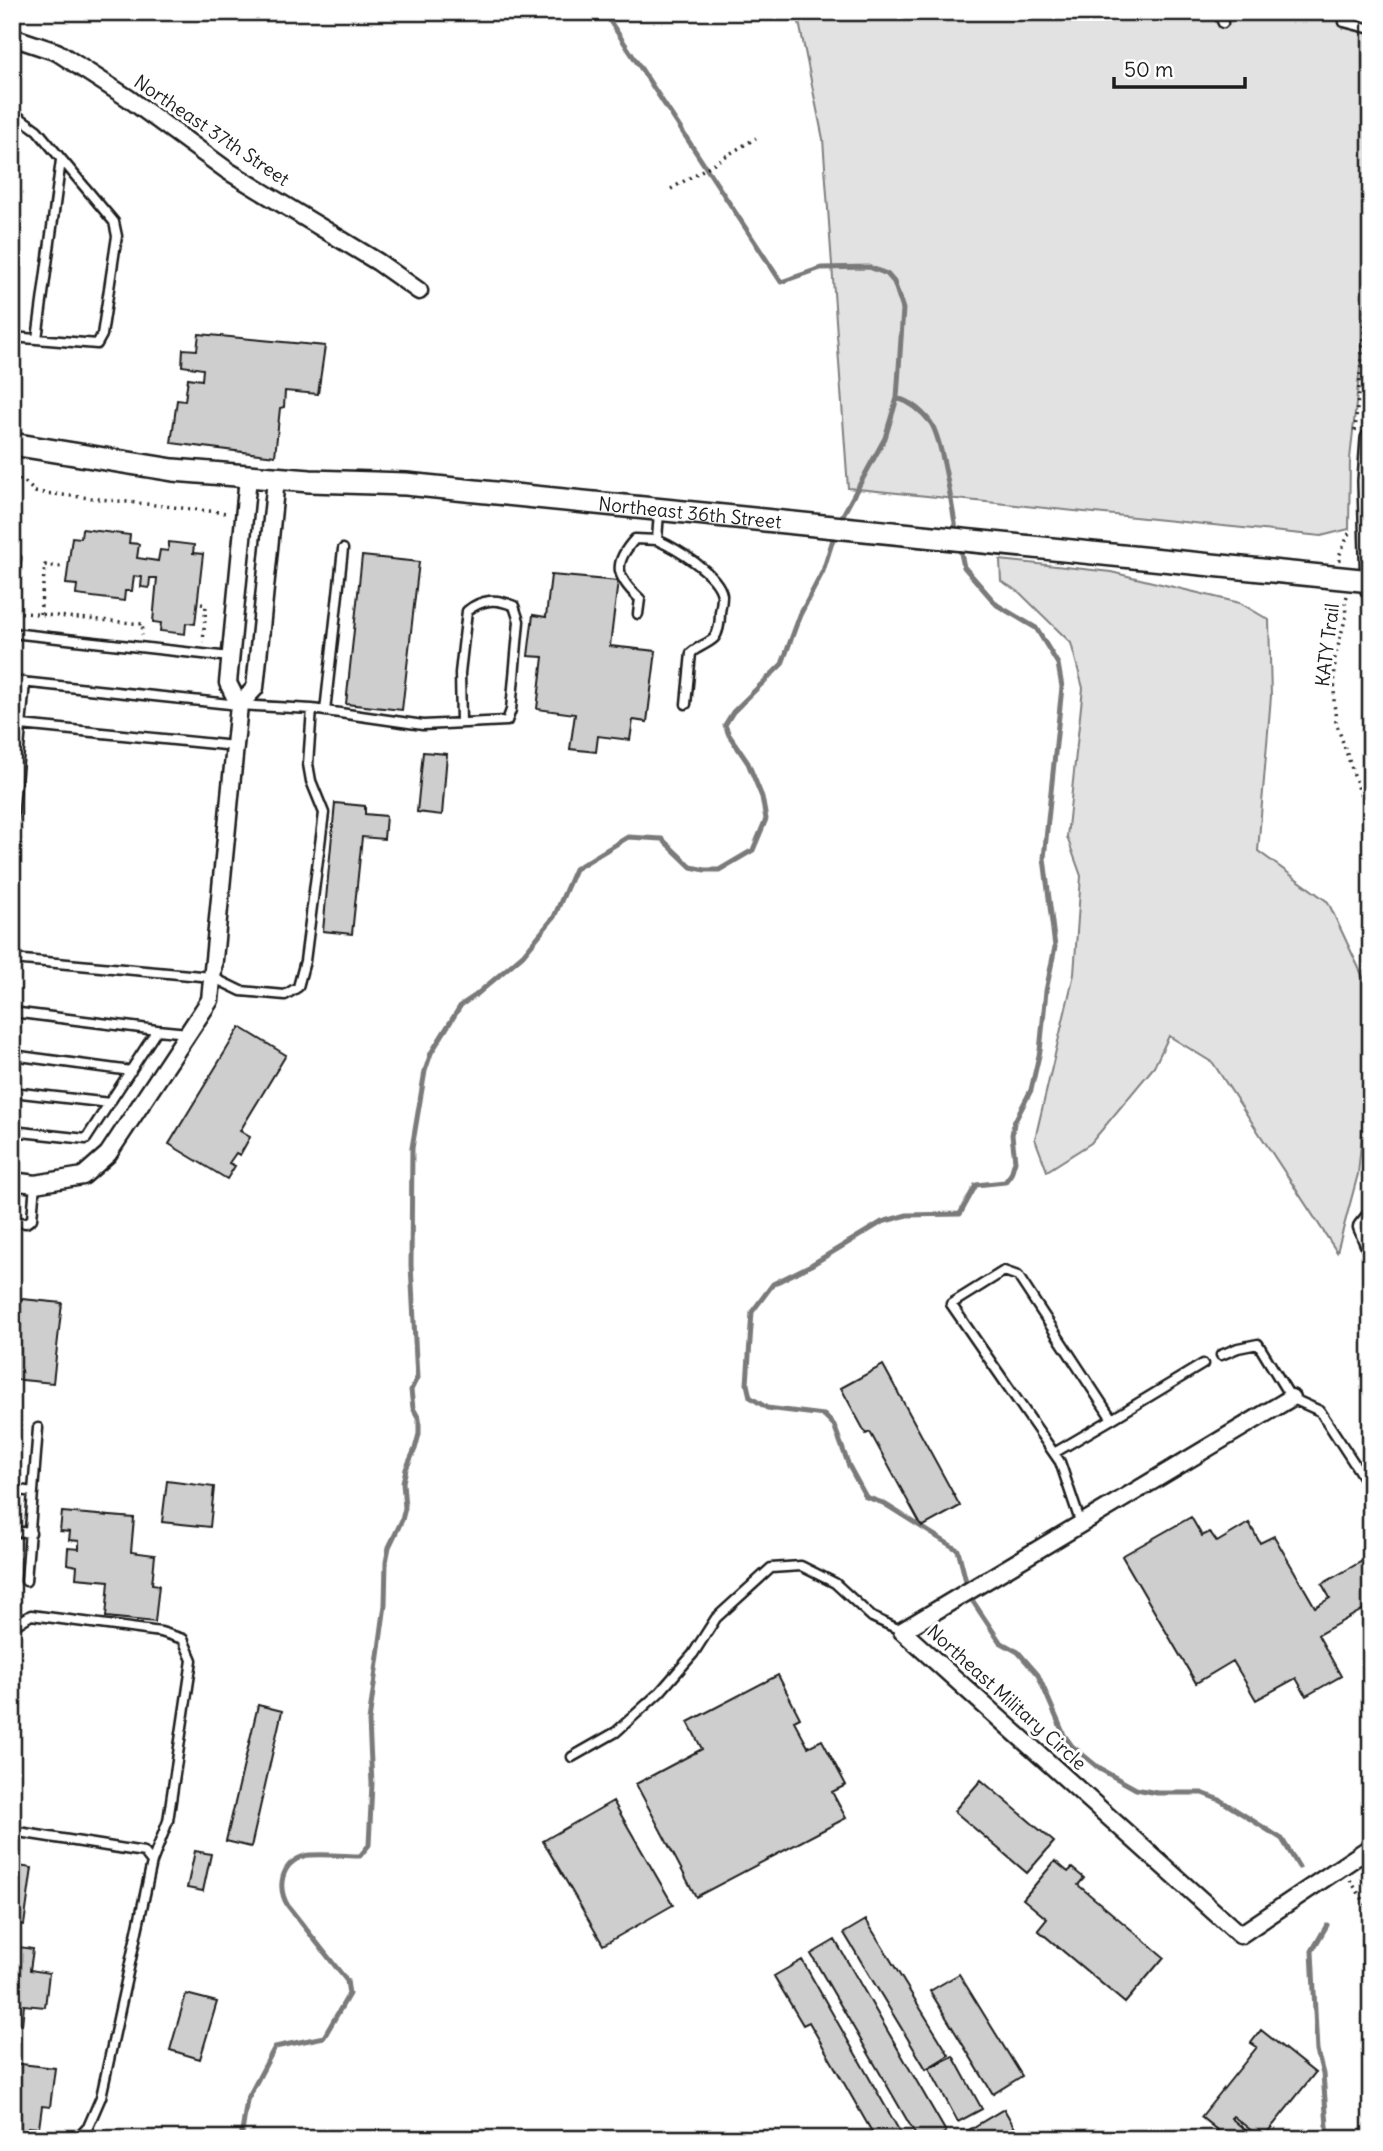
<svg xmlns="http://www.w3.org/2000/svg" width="1383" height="2151" viewBox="0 0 1383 2151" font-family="Delius,sans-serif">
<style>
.green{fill:#e2e2e2;stroke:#7f7f7f;stroke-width:2}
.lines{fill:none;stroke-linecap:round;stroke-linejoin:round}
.stream{stroke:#7a7a7a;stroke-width:5}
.building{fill:#cecece;stroke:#1c1c1c;stroke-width:2}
.service-casing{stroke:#1c1c1c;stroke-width:13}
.minor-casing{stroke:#1c1c1c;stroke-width:21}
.tertiary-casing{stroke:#1c1c1c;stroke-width:24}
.secondary-casing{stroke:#1c1c1c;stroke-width:26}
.path{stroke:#1c1c1c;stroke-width:3.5;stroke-dasharray:2 5;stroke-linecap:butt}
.service{stroke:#fff;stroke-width:8}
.minor{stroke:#fff;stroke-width:16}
.tertiary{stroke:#fff;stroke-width:19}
.secondary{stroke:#fff;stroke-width:21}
.labels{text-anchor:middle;stroke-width:6;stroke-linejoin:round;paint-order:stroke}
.street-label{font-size:19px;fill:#1c1c1c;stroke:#fff}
</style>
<rect width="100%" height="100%" fill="#fff"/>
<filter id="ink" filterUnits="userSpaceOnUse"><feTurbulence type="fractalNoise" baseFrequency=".0143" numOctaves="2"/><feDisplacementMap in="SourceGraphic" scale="14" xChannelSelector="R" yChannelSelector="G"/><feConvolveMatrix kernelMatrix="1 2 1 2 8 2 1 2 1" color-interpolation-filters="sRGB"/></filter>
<g filter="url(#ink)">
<path class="green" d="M 797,12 L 1371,12 L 1371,264 L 1350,459 L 1349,529 L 1321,536 L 848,488 L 823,139 Z
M 1000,560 L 1111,572 L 1240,603 L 1269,620 L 1271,696 L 1258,851 L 1328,902 L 1371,994 L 1368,1073 L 1358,1174 L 1337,1252 L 1213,1063 L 1169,1036 L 1154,1067 L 1091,1143 L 1047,1171 L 1035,1139 L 1074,974 L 1081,876 L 1067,837 L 1083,688 L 1071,643 L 1019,592 L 1001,581 Z"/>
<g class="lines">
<path class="stream" d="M 604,12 L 781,282 L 821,268 L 869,267 L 887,274 L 894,282 L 903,309 L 897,398 L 885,438 L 838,524
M 897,398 C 911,402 922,411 931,423 C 943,442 952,509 957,534
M 959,544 L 964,567 L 997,605 L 1036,628 L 1058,664 L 1062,687 L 1044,858 L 1055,947 L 1046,991 L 1040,1051 L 1031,1090 L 1014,1123 L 1012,1135 L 1015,1161 L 1011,1174 L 1005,1182 L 976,1185 L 960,1214 L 907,1215 L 882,1222 L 811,1265 L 773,1284 L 752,1312 L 747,1384 L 750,1397 L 767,1408 L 824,1415 L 834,1425 L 849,1466 L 866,1497 L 883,1503 L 958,1550 L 970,1597 L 1000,1642 L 1018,1652 L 1038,1675 L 1064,1735 L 1072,1746 L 1100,1769 L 1136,1789 L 1157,1793 L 1202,1793 L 1220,1800 L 1282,1839 L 1299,1867
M 1327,1925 L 1312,1951 L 1317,2051 L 1323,2074 L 1328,2139
M 241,2139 L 247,2100 L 275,2047 L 324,2037 L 349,1994 L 347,1981 L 288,1906 C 277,1888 280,1864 304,1856 C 313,1853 348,1856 360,1856 L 369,1845 L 372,1784 L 369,1721 L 385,1605 L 386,1562 L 389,1547 L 402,1520 L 405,1508 L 403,1482 L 406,1469 L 415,1449 L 419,1434 L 419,1419 L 413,1408 L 411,1390 L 417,1378 L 411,1265 L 412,1148 L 425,1071 L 431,1053 L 461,1005 L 476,995 L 523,955 L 554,917 L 575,869 L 628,837 L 662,839 L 691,867 L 705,870 L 719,870 L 753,850 L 766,819 L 762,797 L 748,763 L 729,735 L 725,725 L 733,712 L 782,664 L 800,615 L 823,571 L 835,533"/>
</g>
<path class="building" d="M 199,334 L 325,346 L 318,394 L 285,391 L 284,407 L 280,408 L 275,456 L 171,443 L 177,400 L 185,401 L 188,378 L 202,380 L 203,369 L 182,366 L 183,349 L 197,350 Z
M 82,529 L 130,535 L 129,543 L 139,544 L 137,558 L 158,561 L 160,550 L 168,551 L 169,542 L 194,545 L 193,553 L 203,554 L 195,624 L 186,623 L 185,634 L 160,631 L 161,623 L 153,622 L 157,578 L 150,578 L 149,588 L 141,587 L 142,577 L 134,576 L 132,591 L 125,591 L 124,601 L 76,595 L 77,585 L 66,584 L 72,537 L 81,538 Z
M 362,556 L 419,562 L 402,710 L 346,704 Z
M 551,575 L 618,581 L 610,646 L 656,651 L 647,722 L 633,720 L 630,740 L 598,736 L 596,752 L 570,749 L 575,714 L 537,709 L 543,657 L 528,656 L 533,615 L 546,617 Z
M 423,752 L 447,754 L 442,815 L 417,812 Z
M 335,803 L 365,806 L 365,814 L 386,816 L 384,839 L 362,837 L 352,934 L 323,931 Z
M 240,1027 L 286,1055 L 240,1131 L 250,1137 L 240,1155 L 236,1153 L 229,1163 L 235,1166 L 227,1179 L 169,1144 Z
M 12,1298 L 62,1303 L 53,1383 L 12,1379 Z
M 883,1365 L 960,1506 L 922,1527 L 870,1432 L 866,1434 L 841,1388 Z
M 167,1481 L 214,1487 L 210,1527 L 162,1522 Z
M 62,1512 L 134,1518 L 131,1552 L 155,1555 L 152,1584 L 159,1585 L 155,1622 L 106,1617 L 109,1581 L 76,1578 L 77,1566 L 67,1564 L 68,1548 L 79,1549 L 79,1541 L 69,1540 L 70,1532 L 60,1531 Z
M 1191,1517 L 1202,1536 L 1210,1532 L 1217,1542 L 1249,1523 L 1260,1543 L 1274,1536 L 1315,1607 L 1330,1598 L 1322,1584 L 1371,1556 L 1371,1605 L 1318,1635 L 1341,1676 L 1306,1696 L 1296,1678 L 1256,1700 L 1233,1661 L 1196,1683 L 1122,1556 Z
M 778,1675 L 800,1718 L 794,1721 L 808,1747 L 822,1740 L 846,1785 L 832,1792 L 846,1818 L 696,1897 L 636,1784 L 702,1749 L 688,1722 Z
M 258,1705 L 282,1711 L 251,1847 L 226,1841 Z
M 981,1780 L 1054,1842 L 1027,1873 L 954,1811 Z
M 613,1801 L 673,1905 L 603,1945 L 543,1841 Z
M 195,1851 L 211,1854 L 203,1891 L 187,1888 Z
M 1055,1861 L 1068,1872 L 1072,1868 L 1084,1878 L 1078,1885 L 1164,1957 L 1125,2003 L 1038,1930 L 1047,1919 L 1023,1899 Z
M 12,1865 L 32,1868 L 24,1925 L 12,1924 Z
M 866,1920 L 949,2055 L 926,2069 L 844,1933 Z
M 835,1940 L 946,2132 L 934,2139 L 918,2139 L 811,1954 Z
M 12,1946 L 33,1949 L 30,1970 L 49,1973 L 45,2007 L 24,2005 L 22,2025 L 12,2024 Z
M 802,1960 L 904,2139 L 876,2139 L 809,2022 L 803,2025 L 774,1976 Z
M 959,1974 L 1022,2076 L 993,2094 L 930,1991 Z
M 186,1994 L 217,2002 L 200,2059 L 170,2050 Z
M 1261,2030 L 1315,2073 L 1262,2139 L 1233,2116 L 1231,2118 L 1256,2139 L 1218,2139 L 1222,2134 L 1201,2117 L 1257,2047 L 1251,2043 Z
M 953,2056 L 982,2109 L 958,2122 L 929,2068 Z
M 12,2063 L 55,2068 L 50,2107 L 42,2106 L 39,2128 L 28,2127 L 27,2136 L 12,2135 Z
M 1004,2109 L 1021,2139 L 954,2139 Z"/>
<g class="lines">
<g class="service-casing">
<path id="service" d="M 1218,12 L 1223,23
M 1345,12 L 1344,22 L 1371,29
M 12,112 L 37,130 L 114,222 L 117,236 L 102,335 L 97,344 L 12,337
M 37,339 L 61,160
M 659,512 L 657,540 C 675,548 718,573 722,595 C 722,600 721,607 720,612 C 720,619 719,632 714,638 C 708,644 697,647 691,653 L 686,704
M 12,558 L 16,558 L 12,600
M 638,614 L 640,599 C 616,577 612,564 635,539 L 657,540
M 12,633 L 230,657
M 12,681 L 239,705 L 312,709 L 423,725 L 507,721 L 511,710 L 519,621 L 514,606 C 496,598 482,599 467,611 L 460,673 L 461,722
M 325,711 L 343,549
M 21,725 L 235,746
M 12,828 L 25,682
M 12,959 L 212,977 L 241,991 L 285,995 L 298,987 L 305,961 L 324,813 L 311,781 L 308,764 L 312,709
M 12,1012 L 157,1030
M 12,1055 L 131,1071
M 12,1092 L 110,1103
M 12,1131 L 86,1139 L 157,1030 L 188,1033
M 12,1221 L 26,1223 L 32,1219 L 35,1184
M 1221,1355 L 1238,1348 L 1258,1344 L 1291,1398 L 1320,1411 L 1371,1489
M 1112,1419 L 1203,1364
M 1054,1453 L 1112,1419 L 1018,1276 L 1004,1271 L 951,1304 L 1060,1462 L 1081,1524
M 12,1489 L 33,1492
M 12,1531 L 31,1533
M 26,1581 L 38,1428
M 12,1627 L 31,1615 L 161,1632 L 183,1639 L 192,1660 L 168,1821 L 152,1862
M 572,1757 L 616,1732 L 660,1692 L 693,1654 L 716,1618 L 771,1568 L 801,1566 L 835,1583 L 872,1617 L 902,1631
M 12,1831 L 144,1852 L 152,1862 L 101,2097 L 88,2127 L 77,2139"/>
</g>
<g class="minor-casing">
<path id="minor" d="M 12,37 L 57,52 L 128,98 L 228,171 L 378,262 L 419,291
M 239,705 L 255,688 L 276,479
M 12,1181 L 35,1184 L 83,1176 L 108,1154 L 210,1000 L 239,705 L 228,683 L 248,477
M 1371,1216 L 1362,1227 L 1371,1249
M 1291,1398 L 902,1631 L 1240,1935 L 1371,1847"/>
</g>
<g class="tertiary-casing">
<path id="tertiary" d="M 1371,439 L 1368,481 L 1371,590"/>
</g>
<g class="secondary-casing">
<g id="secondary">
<path id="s1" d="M 12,444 L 173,470 L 310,481 L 406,484 L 1371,581"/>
</g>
</g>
<path class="path" d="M 671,189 L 756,138
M 1355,431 L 1366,307 L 1371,276
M 12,479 L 23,480 L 35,492 L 228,513
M 1340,561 L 1339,556 L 1351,529
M 1347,596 L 1345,603 L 1346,616 L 1335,658 L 1334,702 L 1336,722 L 1366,810 L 1369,831 L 1367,868 L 1371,891
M 201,604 L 206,605 L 203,642
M 14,612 L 143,624 L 142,635
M 40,614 L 45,565 L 62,567
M 1350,1880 L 1371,1912"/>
<use href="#service" class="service"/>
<use href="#minor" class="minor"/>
<use href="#tertiary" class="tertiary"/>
<use href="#secondary" class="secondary"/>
</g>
</g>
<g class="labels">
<g class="street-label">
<text transform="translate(212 130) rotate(34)" y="7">Northeast 37th Street</text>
<text dy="7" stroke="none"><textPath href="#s1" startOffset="682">Northeast 36th Street</textPath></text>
<text transform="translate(1327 645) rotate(-83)" y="7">KATY Trail</text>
<text transform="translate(1007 1697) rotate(42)" y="7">Northeast Military Circle</text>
</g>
</g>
<rect width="1383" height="2151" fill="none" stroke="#fff" stroke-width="42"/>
<rect x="21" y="21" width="1341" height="2109" fill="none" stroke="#1c1c1c" stroke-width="2.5" filter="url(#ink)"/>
<path d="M1114 77v10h131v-10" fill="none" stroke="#1c1c1c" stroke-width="3.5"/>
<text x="1124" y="77" font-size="21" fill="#1c1c1c" stroke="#ffffff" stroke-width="5" paint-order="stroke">50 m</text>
</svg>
